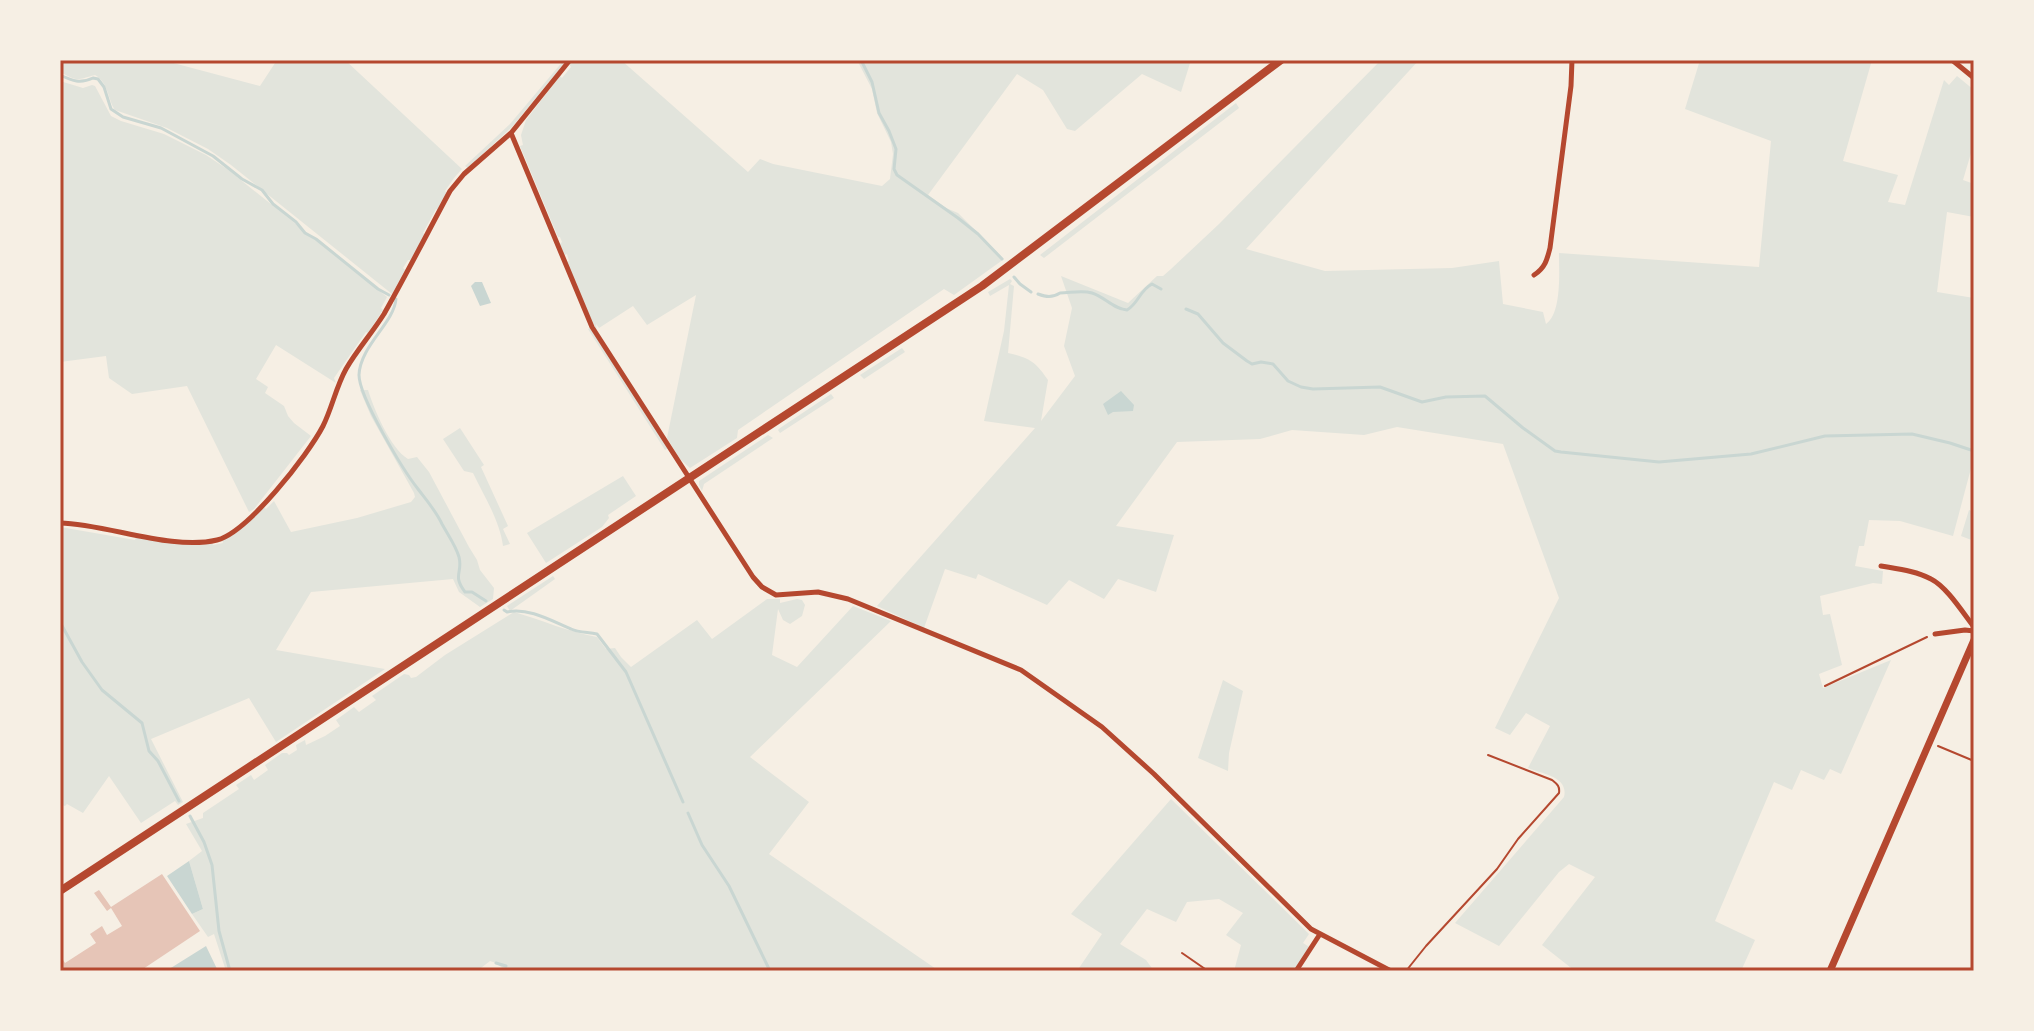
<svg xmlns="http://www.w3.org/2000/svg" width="2034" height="1031" viewBox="0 0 2034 1031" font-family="Manrope,sans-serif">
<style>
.green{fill:#e2e4dc}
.water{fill:#c9d6d2}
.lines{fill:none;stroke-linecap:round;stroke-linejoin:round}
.stream{stroke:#c9d6d2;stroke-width:3}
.building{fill:#e6c5b7}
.path{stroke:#b5482f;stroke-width:2}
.minor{stroke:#b5482f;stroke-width:5}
.tertiary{stroke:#b5482f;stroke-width:7}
.primary{stroke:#b5482f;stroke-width:8}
.neatline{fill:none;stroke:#b5482f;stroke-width:3}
</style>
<rect width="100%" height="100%" fill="#f6efe4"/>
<path class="green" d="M 60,60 L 162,60 L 260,86 L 277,60 L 345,60 L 462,169 L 454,178 L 445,191 L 447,193 L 438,210 L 436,209 L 423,233 L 425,235 L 411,260 L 408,260 L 403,268 L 405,270 L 392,294 L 231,165 L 208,149 L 167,128 L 115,110 C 107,98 109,83 95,75 C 76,80 79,82 60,72 Z
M 564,60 L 567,60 L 512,127 L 468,168 L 465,166 L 510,124 Z
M 573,60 L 621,60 L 748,172 L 760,159 L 773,164 L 882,186 L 890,179 L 893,154 L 891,142 L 877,113 L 872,89 L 857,60 L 1191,60 L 1181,92 L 1142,74 L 1075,131 L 1067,129 L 1043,90 L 1017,74 L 928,195 L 946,208 L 958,213 L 1004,259 L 954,295 L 944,289 L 738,430 L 737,438 L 690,468 L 680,459 L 667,438 L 696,295 L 647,325 L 633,306 L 599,328 L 596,324 L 597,331 L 591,319 L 567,262 L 569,261 L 567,254 L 564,255 L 560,244 L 562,242 L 560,237 L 558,237 L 520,146 L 523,145 L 521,135 L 526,120 L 560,76 L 562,78 L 571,67 L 569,64 Z
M 1381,60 L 1419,60 L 1246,249 L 1325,271 L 1452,268 L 1499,261 L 1503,304 L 1543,312 L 1546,324 C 1562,313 1559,271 1559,253 L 1759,267 L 1771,141 L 1685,109 L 1700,60 L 1835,60 L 1839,62 L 1840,60 L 1872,60 L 1843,161 L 1898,175 L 1888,202 L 1905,205 L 1944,80 L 1949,85 L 1957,76 L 1974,90 L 1974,143 L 1963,180 L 1974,184 L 1974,217 L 1947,212 L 1937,292 L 1974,298 L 1974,457 L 1953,536 L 1900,521 L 1869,520 L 1864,546 L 1859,546 L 1855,566 L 1883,571 L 1882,584 L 1873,583 L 1820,596 L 1823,615 L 1830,614 L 1842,665 L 1819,674 L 1823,688 L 1891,660 L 1841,774 L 1830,769 L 1824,780 L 1801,770 L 1792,790 L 1774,782 L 1715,921 L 1755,940 L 1741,971 L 1575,971 L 1542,945 L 1595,877 L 1569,864 L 1559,872 L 1499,946 L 1455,923 L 1564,797 C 1569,777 1543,774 1528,768 L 1550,726 L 1526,713 L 1510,735 L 1495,728 L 1559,598 L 1503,444 L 1397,427 L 1364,435 L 1292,430 L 1260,439 L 1177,442 L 1116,526 L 1174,535 L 1156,592 L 1118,579 L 1104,599 L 1069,580 L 1047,605 L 978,574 L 976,579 L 945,569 L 924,628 L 877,606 L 1035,428 L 984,421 L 1004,331 L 1009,285 L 990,296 L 988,292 L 1010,279 L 1012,281 L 1010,284 L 1014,286 L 1008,353 C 1030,358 1036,362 1048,380 L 1041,421 L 1075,376 L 1064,346 L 1072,308 L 1061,276 L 1128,303 L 1157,276 L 1163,276 L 1171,269 L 1219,224 Z
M 60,81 L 83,88 L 92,85 L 95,86 L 111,116 L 121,121 L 164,134 L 206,155 L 227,169 L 387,297 L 381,308 L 383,310 L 368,333 L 366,332 L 334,378 L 336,383 L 276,345 L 256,379 L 268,387 L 265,393 L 284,406 L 288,416 L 294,423 L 311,436 L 254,509 L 249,512 L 187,386 L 132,394 L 109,378 L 106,356 L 60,362 Z
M 1236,103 L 1239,108 L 1044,258 L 1040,255 Z
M 590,328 L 668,448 L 665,450 L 588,329 Z
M 902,348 L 905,352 L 864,379 L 860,375 Z
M 360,390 L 368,390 C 374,409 390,448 408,459 L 417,457 L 429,472 L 469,547 L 477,560 L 480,570 L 494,588 L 493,599 L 480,607 L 459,592 L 453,579 L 311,592 L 276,650 L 385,669 L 276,742 L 249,698 L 151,739 L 183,802 L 178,805 L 175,801 L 141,823 L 109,776 L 83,813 L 67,804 L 65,806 L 60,804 L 60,527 L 135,540 L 136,537 L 212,543 L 213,545 L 223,543 L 222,540 L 264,507 L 266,509 L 274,501 L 291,532 L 357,518 L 411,502 L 415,497 L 414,493 L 371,416 Z
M 831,394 L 834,398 L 780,433 L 778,430 L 780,428 Z
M 460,428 L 484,465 L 481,467 L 508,526 L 503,529 L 510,544 L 503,546 C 500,521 484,496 473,473 L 464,471 L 443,439 Z
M 768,435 L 773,438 L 704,484 L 702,491 L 699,485 L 699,481 Z
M 623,476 L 636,496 L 608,515 L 609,518 L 602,527 L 546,563 L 527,533 Z
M 1969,510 L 1974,512 L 1974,541 L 1961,536 Z
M 553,576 L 555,579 L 510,611 L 507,606 Z
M 767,599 L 780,599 L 780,603 L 797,599 L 802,600 L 805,605 L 802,616 L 790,624 L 783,620 L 778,609 L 772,655 L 797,667 L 853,606 L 891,621 L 750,757 L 809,802 L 769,854 L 939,971 L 506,971 L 496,963 L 490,961 L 477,971 L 226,971 L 214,934 L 208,937 L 192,914 L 203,909 L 189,861 L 202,851 L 186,824 L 203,818 L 203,813 L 239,789 L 236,785 L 251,775 L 254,780 L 268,770 L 265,765 L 282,753 L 287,753 L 289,755 L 297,750 L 296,745 L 305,740 L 306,745 L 325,736 L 340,726 L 336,720 L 354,707 L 359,712 L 376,700 L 372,696 L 404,674 L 409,675 L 411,678 L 416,677 L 445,655 L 514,612 C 542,620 568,632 597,637 L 606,649 L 615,648 L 621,657 L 631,667 L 697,620 L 712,639 Z
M 1223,680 L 1243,691 L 1229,753 L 1228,771 L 1198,758 Z
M 1171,799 L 1309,934 L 1303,943 L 1311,948 L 1294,971 L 1234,971 L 1241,945 L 1226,935 L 1243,913 L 1219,899 L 1187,902 L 1176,922 L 1147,909 L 1120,944 L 1146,960 L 1154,971 L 1077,971 L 1102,934 L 1071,914 Z"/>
<path class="water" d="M 475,282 L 482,282 L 491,303 L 480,306 L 471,286 Z
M 1121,391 L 1134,405 L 1133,411 L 1113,412 L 1108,415 L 1103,404 Z
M 189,861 L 203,909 L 192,914 L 167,876 Z
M 206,946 L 218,971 L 166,971 Z"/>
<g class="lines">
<path class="stream" d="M 861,60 L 872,82 L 879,113 L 889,131 L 896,149 L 894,169 L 897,175 L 958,218 L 978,234 L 1002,259
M 60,75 C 73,81 80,84 93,78 L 98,79 L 104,87 L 111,109 L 123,117 L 161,128 L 213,156 L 242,179 L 262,190 L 273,204 L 296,222 L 305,233 L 316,239 L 378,289 L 389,295
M 1014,277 L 1020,284 L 1031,292
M 1038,294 C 1046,297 1052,298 1060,293 C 1070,293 1082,290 1092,293 C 1105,297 1113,309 1127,310 C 1138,304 1140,290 1152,284 L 1161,289
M 396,299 C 394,323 360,346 359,375 C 359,397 403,470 418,489 C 427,501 436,511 442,524 C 448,535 456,546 459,557 C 463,573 452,575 465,592 L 472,592 L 486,601
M 1186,309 L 1198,314 L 1223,343 L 1247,361 L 1252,364 L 1261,362 L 1273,364 L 1288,381 L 1301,387 L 1313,389 L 1380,387 L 1422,402 L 1446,397 L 1485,396 L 1523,428 L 1555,451 L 1561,452 L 1659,462 L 1751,454 L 1825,436 L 1912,434 L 1950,443 L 1974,451
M 504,610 L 507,612 C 528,607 552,621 571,629 C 579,633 588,632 597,634 L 626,672 L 683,802
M 60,622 L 82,662 L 102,690 L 142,723 L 149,751 L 158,761 L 179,801
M 688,813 L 702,845 L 729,886 L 770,971
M 190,816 L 204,842 L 212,865 L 219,931 L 230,971
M 496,963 L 506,966"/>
</g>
<path class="building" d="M 162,874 L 200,931 L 140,971 L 60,971 L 60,955 L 65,963 L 96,943 L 90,934 L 102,926 L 107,935 L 122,926 L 111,908 L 107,911 L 94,893 L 99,890 L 111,907 Z"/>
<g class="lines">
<path class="path" d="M 1825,686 L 1927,637
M 1938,746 L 1974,761
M 1182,953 L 1208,971
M 1406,971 L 1426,946 L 1497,869 L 1518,839 L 1559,793 C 1560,786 1557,784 1552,780 L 1488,755"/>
<path class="minor" d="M 570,60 L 511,133 L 592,327 L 753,577 L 762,587 L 776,595 L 818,592 L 848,599 L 1021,670 L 1102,727 L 1154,774 L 1311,929 L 1391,971
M 1952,60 L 1974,78
M 1534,275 C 1545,268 1547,260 1550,248 L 1571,86 L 1572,60
M 60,523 C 107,524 172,551 217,540 C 248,532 308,455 323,426 C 332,408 336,387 346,369 C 357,350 372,333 384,314 C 407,273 428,232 450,191 L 464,174 L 511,133
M 1881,566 C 1898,569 1916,571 1931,579 C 1947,587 1963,613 1974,627
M 1935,634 L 1965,630 L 1974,631
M 1296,971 L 1320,934"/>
<path class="tertiary" d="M 1830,971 L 1974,640"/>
<path class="primary" d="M 60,891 L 982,286 L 1281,60"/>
</g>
<rect width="2034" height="1031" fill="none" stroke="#f6efe4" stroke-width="124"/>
<rect x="62" y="62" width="1910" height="907" class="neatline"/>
</svg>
